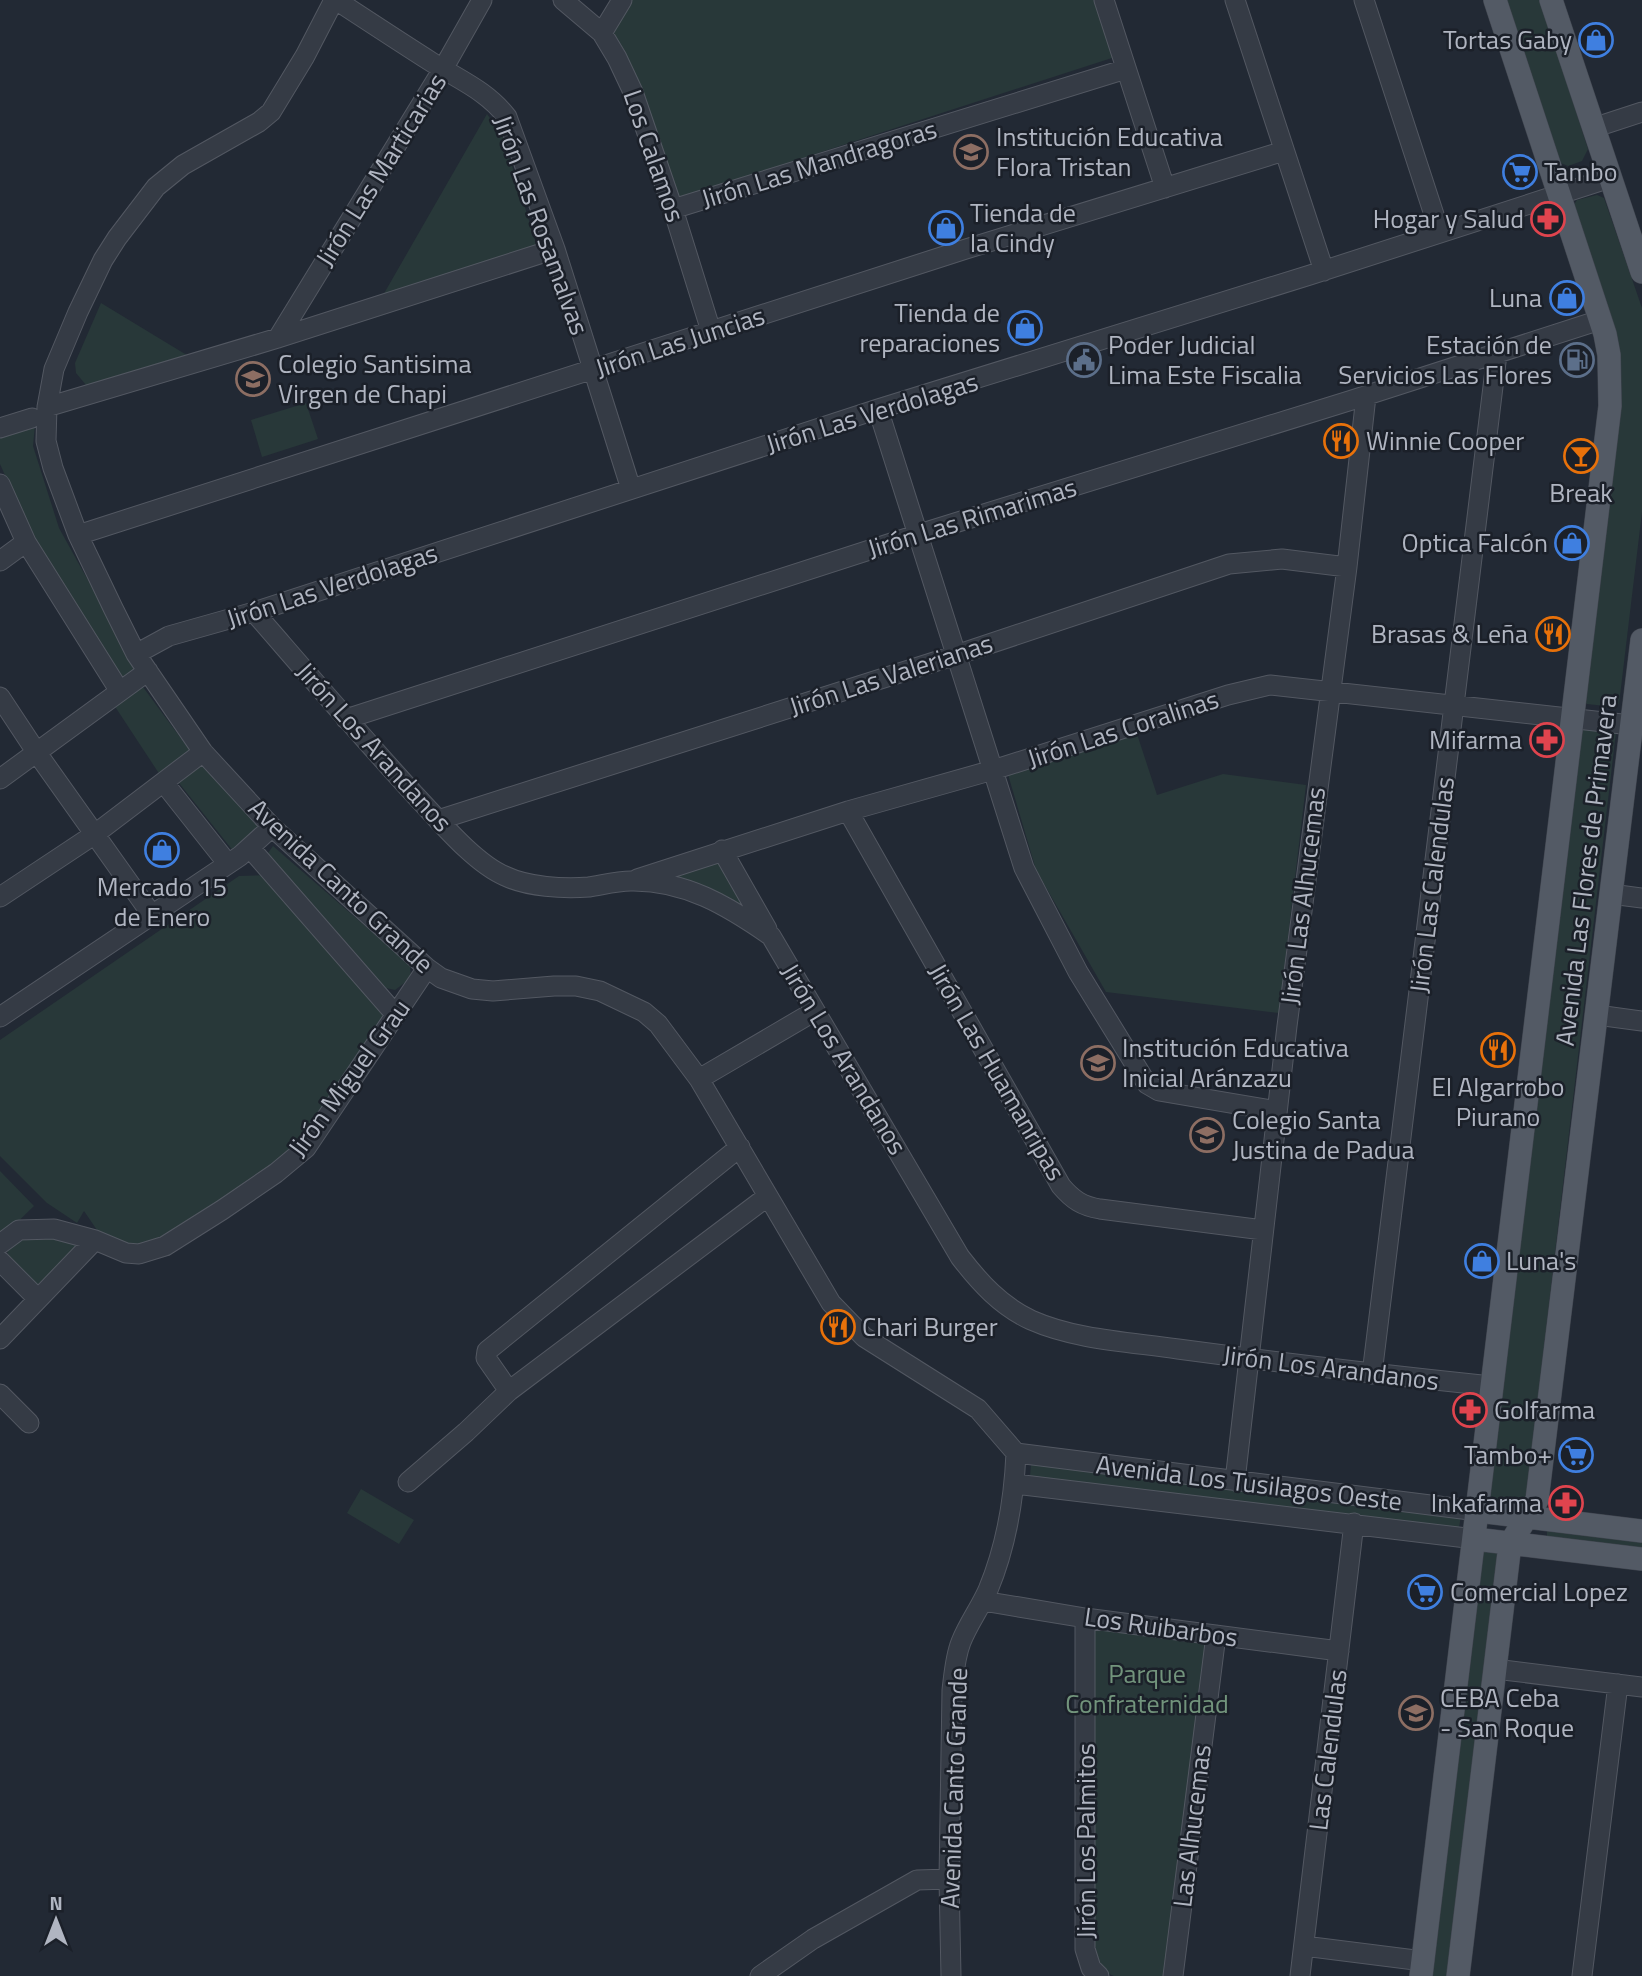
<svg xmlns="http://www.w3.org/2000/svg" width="1642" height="1976" viewBox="0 0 1642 1976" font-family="'Titillium Web',sans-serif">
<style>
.green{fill:#283839}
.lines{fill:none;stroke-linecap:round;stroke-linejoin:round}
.minor-casing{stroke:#535862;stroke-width:21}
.major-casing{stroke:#3f444e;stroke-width:24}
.minor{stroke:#353b45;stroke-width:19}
.major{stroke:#535a65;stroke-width:23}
.labels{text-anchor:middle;stroke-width:5;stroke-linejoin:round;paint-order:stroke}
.poi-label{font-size:26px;fill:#b0b5c1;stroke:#1b2029;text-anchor:start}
.street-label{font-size:26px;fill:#b0b5c1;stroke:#1b2029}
.park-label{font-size:26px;fill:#72947c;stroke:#1b2029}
</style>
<rect width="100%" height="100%" fill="#222934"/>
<path class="green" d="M 632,0 L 1096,0 L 1115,57 L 679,198 L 640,84 L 612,31 Z
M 1504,0 L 1540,0 L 1588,149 L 1582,161 L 1568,166 L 1556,161 Z
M 487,114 L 503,137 L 537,246 L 382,297 Z
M 1597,195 L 1604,198 L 1642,308 L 1642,512 L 1619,704 L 1614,707 L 1587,704 L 1583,700 L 1618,405 L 1573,206 L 1577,200 Z
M 101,303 L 190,357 L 94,386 L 86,385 L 76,373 L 75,363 Z
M 306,403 L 318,439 L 262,457 L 251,420 Z
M 35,425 L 33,446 L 59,528 L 136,667 L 134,674 L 126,679 L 119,678 L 31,534 L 0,464 L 0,437 Z
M 140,683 L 191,752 L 160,775 L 114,705 Z
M 1581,727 L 1616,732 L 1526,1500 L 1522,1503 L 1491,1499 L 1488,1496 Z
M 1136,731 L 1157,795 L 1223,774 L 1306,785 L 1279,1013 L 1106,992 L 1036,870 L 1007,771 Z
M 205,763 L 260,829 L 234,852 L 179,783 Z
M 273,846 L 410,965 L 411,978 L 395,990 L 386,988 L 268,853 Z
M 720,859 L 746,902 L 740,907 L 674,881 L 675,872 Z
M 269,875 L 384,1011 L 378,1036 L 283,1163 L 140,1251 L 99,1233 L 84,1211 L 77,1223 L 47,1203 L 0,1156 L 0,1040 L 239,876 Z
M 0,1171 L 34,1206 L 0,1239 Z
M 36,1233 L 84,1245 L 39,1291 L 10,1260 L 7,1251 L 12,1242 Z
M 1031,1464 L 1461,1516 L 1458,1533 L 1030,1477 Z
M 361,1489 L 414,1520 L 399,1544 L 347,1513 Z
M 1547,1529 L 1642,1538 L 1642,1550 L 1547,1537 Z
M 1482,1550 L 1500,1551 L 1450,1976 L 1431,1976 Z
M 1101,1626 L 1207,1641 L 1164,1976 L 1114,1976 C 1100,1971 1098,1958 1095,1945 L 1092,1633 Z"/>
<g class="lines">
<g class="minor-casing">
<path id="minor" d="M 334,0 L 305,56 L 271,112 L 259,122 L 183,165 L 156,187 L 117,238 L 103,260 L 78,312 L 54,369 L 47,407 L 46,441 L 53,468 L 78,535 L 113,608 L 136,654 L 203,752 L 272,827 L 427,968 L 441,978 L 472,989 L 493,991 L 554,986 L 576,986 L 600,991 L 644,1012 L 658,1024 L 699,1079 L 831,1303 L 864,1337 L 978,1409 L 1016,1453 C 1014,1499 1006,1547 988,1590 C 980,1608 968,1624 961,1642 C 955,1657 954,1674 952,1690 L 949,1879 L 951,1976
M 336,0 C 368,21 400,42 433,63 C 460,80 487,91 507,117 L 555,249 L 631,489
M 563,0 L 602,33 L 617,58 L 633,92 L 673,209 L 711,331
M 1104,0 L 1165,188
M 1235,0 L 1324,271
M 1364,0 L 1440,233
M 602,33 L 622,0
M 1593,128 L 1642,112
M 673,209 L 1126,69
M 278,338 L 443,69 L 482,0
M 47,407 L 278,338 L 555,249
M 878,409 L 1024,868 L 1078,972 L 1147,1084 L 1159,1091 L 1277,1111
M 0,428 L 32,418
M 0,484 L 26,542 L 119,690
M 78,535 L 966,249 L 1284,151
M 0,561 L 26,542
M 254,612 C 307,673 360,735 415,795 C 438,819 474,863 505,876 C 528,887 563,889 589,887 C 602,885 617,881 631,881 C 685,880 728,906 771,936 L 960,1257 C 980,1283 1001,1306 1031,1320 C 1076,1340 1130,1342 1178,1349 C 1282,1363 1386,1375 1491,1386
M 136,654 L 169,636 L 254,612 L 878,409 L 1310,275 L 1610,178
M 0,697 L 37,753 L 152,915
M 346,719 L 916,535 L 1352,400 L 1600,320
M 0,779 L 148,671
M 164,783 L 228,864
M 848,811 L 1061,1186 C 1073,1200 1082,1206 1100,1209 L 1263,1230
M 438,820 L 956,655 L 1229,564 L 1282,559 L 1347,567
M 250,848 L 395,1014
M 722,850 L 767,929
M 637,879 L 848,811 L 993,770 L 1228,695 L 1270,685 L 1631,725
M 1611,894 L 1642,898
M 0,897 L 95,834 L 203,752
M 1597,1015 L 1642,1021
M 0,1017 L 240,856 L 272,827
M 699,1079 L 815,1011
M 0,1244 L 19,1230 L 54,1229 L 95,1240 L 126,1253 L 139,1254 L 165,1246 L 222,1210 L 276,1173 L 306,1148 L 427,968
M 0,1261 L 38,1299
M 0,1339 L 95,1240
M 1372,1374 L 1497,354
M 509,1391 L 486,1358 L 487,1351 L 740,1147
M 0,1394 L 29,1423
M 1016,1453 L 1478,1511
M 1235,1481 L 1287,1026 L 1347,567 L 1366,396
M 408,1482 L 466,1432 L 509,1391 L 768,1196
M 1015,1484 L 1475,1539
M 983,1601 L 1085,1618 L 1339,1651
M 1085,1618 L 1085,1949 L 1091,1968 L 1099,1976
M 1495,1669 L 1642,1687
M 1304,1946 L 1423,1961
M 760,1976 L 813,1939 L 917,1880 L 949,1879
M 1173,1976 L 1216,1635
M 1300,1976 L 1354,1523
M 1582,1976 L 1618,1684"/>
</g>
<g class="major-casing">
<path id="major" d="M 1551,0 L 1642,272
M 1478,1511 L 1642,1531
M 1475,1539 L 1642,1559
M 1421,1976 L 1610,406 L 1609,355 L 1605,334 L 1495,0
M 1458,1976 L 1510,1544 L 1537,1500 L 1642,640"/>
</g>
<use href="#minor" class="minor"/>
<use href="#major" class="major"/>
</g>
<defs>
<g id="shop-ring" transform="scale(1.75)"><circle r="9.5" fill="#1b2029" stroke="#3f7fe0" stroke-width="1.5"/><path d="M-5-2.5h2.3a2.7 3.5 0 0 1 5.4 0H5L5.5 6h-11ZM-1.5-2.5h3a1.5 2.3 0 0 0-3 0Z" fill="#3f7fe0"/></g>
<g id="school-ring" transform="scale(1.75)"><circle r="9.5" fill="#1b2029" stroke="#8d6e63" stroke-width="1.5"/><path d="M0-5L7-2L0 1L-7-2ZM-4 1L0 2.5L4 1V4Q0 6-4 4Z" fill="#8d6e63"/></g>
<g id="supermarket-ring" transform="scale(1.75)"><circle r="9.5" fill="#1b2029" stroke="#3f7fe0" stroke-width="1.5"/><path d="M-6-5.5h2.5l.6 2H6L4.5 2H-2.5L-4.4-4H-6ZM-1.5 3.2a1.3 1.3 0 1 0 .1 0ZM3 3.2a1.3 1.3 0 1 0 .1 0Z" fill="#3f7fe0"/></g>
<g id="pharmacy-ring" transform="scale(1.75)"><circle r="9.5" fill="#1b2029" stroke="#e0444e" stroke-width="1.5"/><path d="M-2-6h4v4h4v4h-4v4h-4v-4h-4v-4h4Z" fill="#e0444e"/></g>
<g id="civic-ring" transform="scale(1.75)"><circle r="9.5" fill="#1b2029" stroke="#5c6f8a" stroke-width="1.5"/><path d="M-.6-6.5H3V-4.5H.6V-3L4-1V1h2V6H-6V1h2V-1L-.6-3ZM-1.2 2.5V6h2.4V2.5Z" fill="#5c6f8a"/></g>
<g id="fuel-ring" transform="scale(1.75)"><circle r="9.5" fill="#1b2029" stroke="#5c6f8a" stroke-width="1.5"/><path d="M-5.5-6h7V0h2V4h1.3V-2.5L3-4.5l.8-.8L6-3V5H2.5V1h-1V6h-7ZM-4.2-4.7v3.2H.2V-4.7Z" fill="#5c6f8a"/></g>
<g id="restaurant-ring" transform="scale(1.75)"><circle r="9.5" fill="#1b2029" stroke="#e8710a" stroke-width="1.5"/><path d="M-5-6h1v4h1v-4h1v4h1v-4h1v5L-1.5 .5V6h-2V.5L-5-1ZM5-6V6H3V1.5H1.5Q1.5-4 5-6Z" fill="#e8710a"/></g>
<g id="bar-ring" transform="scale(1.75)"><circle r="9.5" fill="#1b2029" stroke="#e8710a" stroke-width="1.5"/><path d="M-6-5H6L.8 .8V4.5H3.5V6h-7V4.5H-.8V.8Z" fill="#e8710a"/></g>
</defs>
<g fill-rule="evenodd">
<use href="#shop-ring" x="1596" y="40"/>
<use href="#school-ring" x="971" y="152"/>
<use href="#supermarket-ring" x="1520" y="172"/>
<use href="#pharmacy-ring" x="1548" y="219"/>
<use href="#shop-ring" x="946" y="228"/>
<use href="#shop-ring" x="1567" y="298"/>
<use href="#shop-ring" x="1025" y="328"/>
<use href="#civic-ring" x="1084" y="360"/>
<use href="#fuel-ring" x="1577" y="360"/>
<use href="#school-ring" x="253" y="379"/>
<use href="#restaurant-ring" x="1341" y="441"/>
<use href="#bar-ring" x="1581" y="456"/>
<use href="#shop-ring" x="1572" y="543"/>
<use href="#restaurant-ring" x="1553" y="634"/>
<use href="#pharmacy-ring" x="1547" y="740"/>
<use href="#shop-ring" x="162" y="850"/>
<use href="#restaurant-ring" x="1498" y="1050"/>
<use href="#school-ring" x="1098" y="1063"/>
<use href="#school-ring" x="1207" y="1135"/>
<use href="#shop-ring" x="1482" y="1261"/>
<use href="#restaurant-ring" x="838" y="1327"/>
<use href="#pharmacy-ring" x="1470" y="1410"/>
<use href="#supermarket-ring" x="1576" y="1455"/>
<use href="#pharmacy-ring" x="1566" y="1503"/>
<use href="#supermarket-ring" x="1425" y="1592"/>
<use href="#school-ring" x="1416" y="1713"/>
</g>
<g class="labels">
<g class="poi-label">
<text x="1572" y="49" text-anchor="end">Tortas Gaby</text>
<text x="996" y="146">Institución Educativa<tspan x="996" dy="30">Flora Tristan</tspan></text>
<text x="1544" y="181">Tambo</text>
<text x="970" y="222">Tienda de<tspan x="970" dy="30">la Cindy</tspan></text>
<text x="1524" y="228" text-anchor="end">Hogar y Salud</text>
<text x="1542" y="307" text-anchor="end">Luna</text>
<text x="1000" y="322" text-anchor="end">Tienda de<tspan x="1000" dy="30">reparaciones</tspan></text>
<text x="1108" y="354">Poder Judicial<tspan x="1108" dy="30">Lima Este Fiscalia</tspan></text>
<text x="1552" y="354" text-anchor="end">Estación de<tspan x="1552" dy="30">Servicios Las Flores</tspan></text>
<text x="278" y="373">Colegio Santisima<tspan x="278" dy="30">Virgen de Chapi</tspan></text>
<text x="1366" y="450">Winnie Cooper</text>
<text x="1581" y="502" text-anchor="middle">Break</text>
<text x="1548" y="552" text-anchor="end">Optica Falcón</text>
<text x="1528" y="643" text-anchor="end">Brasas &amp; Leña</text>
<text x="1522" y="749" text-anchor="end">Mifarma</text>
<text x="162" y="896" text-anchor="middle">Mercado 15<tspan x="162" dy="30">de Enero</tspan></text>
<text x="1122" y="1057">Institución Educativa<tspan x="1122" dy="30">Inicial Aránzazu</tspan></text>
<text x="1498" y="1096" text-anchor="middle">El Algarrobo<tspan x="1498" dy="30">Piurano</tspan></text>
<text x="1232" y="1129">Colegio Santa<tspan x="1232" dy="30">Justina de Padua</tspan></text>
<text x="1506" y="1270">Luna's</text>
<text x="862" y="1336">Chari Burger</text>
<text x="1494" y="1419">Golfarma</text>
<text x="1552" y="1464" text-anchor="end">Tambo+</text>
<text x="1542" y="1512" text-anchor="end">Inkafarma</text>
<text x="1450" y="1601">Comercial Lopez</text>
<text x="1440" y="1707">CEBA Ceba<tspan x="1440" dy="30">- San Roque</tspan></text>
</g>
<g class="street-label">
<text transform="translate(654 156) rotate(71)" y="9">Los Calamos</text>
<text transform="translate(819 164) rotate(-17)" y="9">Jirón Las Mandragoras</text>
<text transform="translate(381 170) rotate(-58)" y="9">Jirón Las Marticarias</text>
<text transform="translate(541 225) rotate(70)" y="9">Jirón Las Rosamalvas</text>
<text transform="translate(680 342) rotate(-18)" y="9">Jirón Las Juncias</text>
<text transform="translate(872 413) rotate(-17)" y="9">Jirón Las Verdolagas</text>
<text transform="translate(972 518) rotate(-17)" y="9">Jirón Las Rimarimas</text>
<text transform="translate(332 586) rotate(-18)" y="9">Jirón Las Verdolagas</text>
<text transform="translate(891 675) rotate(-18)" y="9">Jirón Las Valerianas</text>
<text transform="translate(1123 729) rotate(-18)" y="9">Jirón Las Coralinas</text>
<text transform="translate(374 747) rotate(48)" y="9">Jirón Los Arandanos</text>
<text transform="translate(1586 870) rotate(-83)" y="9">Avenida Las Flores de Primavera</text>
<text transform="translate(1432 885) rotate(-83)" y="9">Jirón Las Calendulas</text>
<text transform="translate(341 886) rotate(43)" y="9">Avenida Canto Grande</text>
<text transform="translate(1303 896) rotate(-83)" y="9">Jirón Las Alhucemas</text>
<text transform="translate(844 1059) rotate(59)" y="9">Jirón Los Arandanos</text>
<text transform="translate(997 1072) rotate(60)" y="9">Jirón Las Huamanripas</text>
<text transform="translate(349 1078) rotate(-54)" y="9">Jirón Miguel Grau</text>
<text transform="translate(1331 1368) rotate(7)" y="9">Jirón Los Arandanos</text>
<text transform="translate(1249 1483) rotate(7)" y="9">Avenida Los Tusilagos Oeste</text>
<text transform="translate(1161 1627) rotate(8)" y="9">Los Ruibarbos</text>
<text transform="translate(1328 1750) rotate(-83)" y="9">Las Calendulas</text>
<text transform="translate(954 1788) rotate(-88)" y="9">Avenida Canto Grande</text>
<text transform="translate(1192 1826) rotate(-83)" y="9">Las Alhucemas</text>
<text transform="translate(1086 1841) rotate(-90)" y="9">Jirón Los Palmitos</text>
</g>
<g class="park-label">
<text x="1147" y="1683">Parque<tspan x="1147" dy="30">Confraternidad</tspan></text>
</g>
</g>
<g transform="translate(56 1920)" stroke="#1b2029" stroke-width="5" paint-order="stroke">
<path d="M0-5L12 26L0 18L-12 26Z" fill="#b0b5c1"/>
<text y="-10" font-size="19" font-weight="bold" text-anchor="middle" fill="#b0b5c1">N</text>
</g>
</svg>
